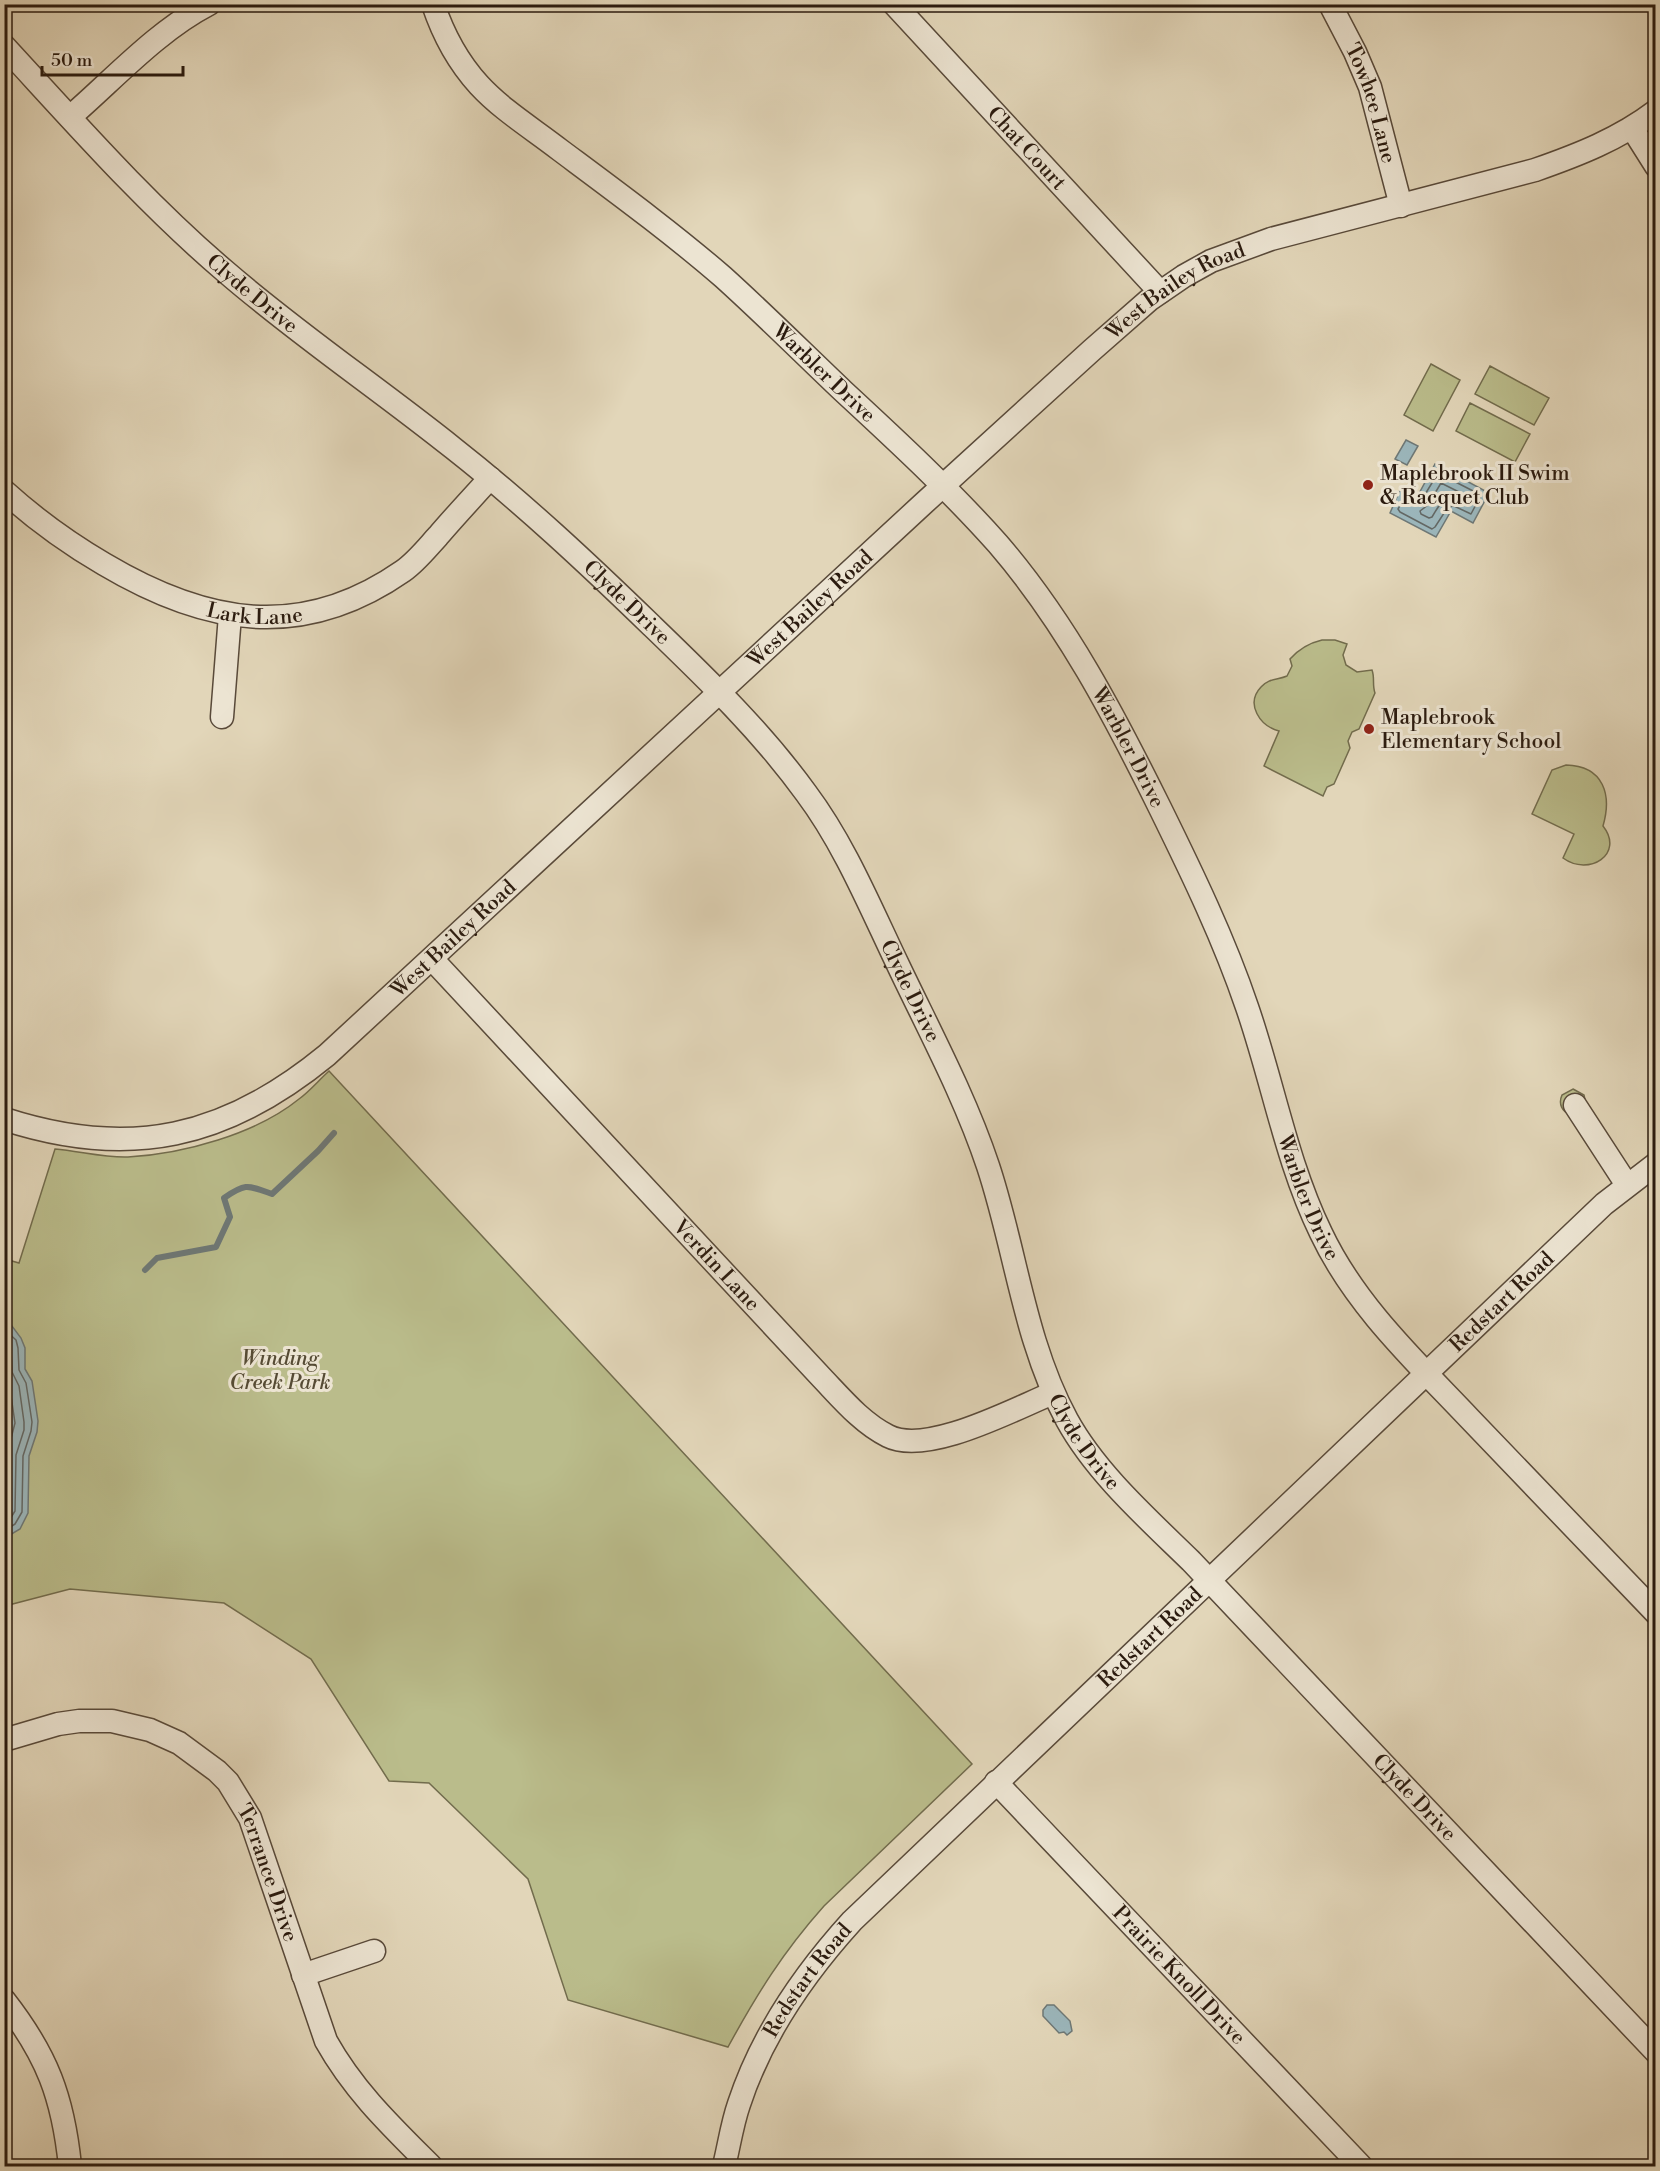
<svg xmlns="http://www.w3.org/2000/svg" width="1660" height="2171" viewBox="0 0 1660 2171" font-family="'Libre Bodoni',serif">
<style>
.green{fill:#babc8b;stroke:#726c4d;stroke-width:1.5}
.water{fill:#9bb6bb;stroke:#6e7876;stroke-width:1.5}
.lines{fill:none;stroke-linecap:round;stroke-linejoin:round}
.shore{stroke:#636865;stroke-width:1.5}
.stream{stroke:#6e7876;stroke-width:6}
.street-casing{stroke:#594a3a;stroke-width:25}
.street{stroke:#ece4d2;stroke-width:22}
.poi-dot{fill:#8f2418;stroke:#ece4d2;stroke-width:2}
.labels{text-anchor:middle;stroke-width:6;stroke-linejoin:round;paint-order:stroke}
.street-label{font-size:21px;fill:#2b1b0f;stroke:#ece4d2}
.poi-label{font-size:21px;fill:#2b1b0f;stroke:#ece4d2;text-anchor:start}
.park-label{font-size:21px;font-style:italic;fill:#564b34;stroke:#ece4d2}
</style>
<rect width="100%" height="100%" fill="#e2d6b9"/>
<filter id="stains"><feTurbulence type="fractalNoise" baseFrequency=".00333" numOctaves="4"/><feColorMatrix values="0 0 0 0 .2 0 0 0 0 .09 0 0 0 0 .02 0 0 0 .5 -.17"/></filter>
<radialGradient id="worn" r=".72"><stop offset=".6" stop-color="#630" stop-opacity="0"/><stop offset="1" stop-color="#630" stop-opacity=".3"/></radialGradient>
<path class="green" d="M 1431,364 L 1460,380 L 1433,431 L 1404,415 Z
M 1490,366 L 1549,398 L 1534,425 L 1475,394 Z
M 1470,403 L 1530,434 L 1515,462 L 1456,431 Z
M 1322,640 L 1335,640 L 1347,644 L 1343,655 L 1346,665 L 1357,672 L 1372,670 C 1375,678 1372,685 1375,693 L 1359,729 L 1352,732 L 1348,741 L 1350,748 L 1334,784 L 1327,787 L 1323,796 L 1264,766 L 1279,731 C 1260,726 1245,704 1261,687 C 1269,678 1278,680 1287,676 L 1292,666 L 1290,659 C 1299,649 1309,643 1322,640 Z
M 1566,765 C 1604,766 1612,795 1603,826 C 1625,854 1589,877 1563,858 L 1574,834 L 1532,814 L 1552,770 Z
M 329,1071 L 972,1764 L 824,1906 C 783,1952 757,1994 728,2047 L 568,2000 L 528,1879 L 429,1783 L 389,1781 L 311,1659 L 224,1603 L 70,1589 L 5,1606 L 5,1259 L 19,1263 L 55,1149 C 79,1151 105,1158 128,1157 C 183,1154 256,1134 299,1099 C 310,1091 319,1080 329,1071 Z
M 1573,1089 L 1584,1095 L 1586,1104 L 1571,1115 C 1562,1112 1558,1104 1562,1095 Z"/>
<path class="water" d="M 1406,440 L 1418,446 L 1407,465 L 1395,459 Z
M 1435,464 L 1489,493 L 1473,523 L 1451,511 L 1436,537 L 1390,513 L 1400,490 L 1417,497 Z
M 5,1323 L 12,1326 L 21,1338 L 25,1348 L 25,1369 L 32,1381 L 38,1421 L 37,1432 L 29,1456 L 28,1513 L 20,1529 L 5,1538 Z
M 1047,2005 L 1054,2005 L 1070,2021 L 1072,2031 L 1067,2035 L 1064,2032 L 1059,2033 L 1043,2016 L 1043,2010 Z"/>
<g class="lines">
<path class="shore" d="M 1438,473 L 1479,494 L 1480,497 L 1471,514 L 1454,506 L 1448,507 L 1435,527 L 1432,529 L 1400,512 L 1398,509 L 1404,499 L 1415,503 L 1421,501 Z
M 1441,483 L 1469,497 L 1470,500 L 1467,504 C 1446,494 1443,498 1432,517 L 1429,518 L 1421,514 L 1420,511 L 1428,505 Z
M 4,1329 L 16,1340 L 18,1348 L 19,1370 L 26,1383 L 32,1422 L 31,1431 L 23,1456 L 22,1512 L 15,1524 L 4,1531
M 4,1339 L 11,1348 L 12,1372 L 19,1386 L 24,1422 L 24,1430 L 16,1455 L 15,1511 L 10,1519 L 4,1523
M 4,1379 L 10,1389 L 15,1423 L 7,1454 L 4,1511"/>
<path class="stream" d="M 145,1270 L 157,1258 L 216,1247 L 230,1217 L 224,1198 C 246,1183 247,1185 272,1194 L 318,1151 L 334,1133"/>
<g class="street-casing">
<g id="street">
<path id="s1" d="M 433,4 C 443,34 458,62 479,85 C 502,110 533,129 560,150 C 615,191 671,232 723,277 C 764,314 803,353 843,391 C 896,440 950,490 998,544 C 1066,623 1114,715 1160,808 C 1192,873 1224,939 1247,1007 C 1273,1082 1286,1161 1321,1233 C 1355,1305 1415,1361 1469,1418 C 1531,1483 1593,1548 1656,1613"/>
<path id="s2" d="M 894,4 L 1160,292"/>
<path id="s3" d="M 1330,4 L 1355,52 L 1370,87 L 1401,206"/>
<path id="s4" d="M 4,46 C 76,124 146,204 226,272 C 299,335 378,388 453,448 C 523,503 588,564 652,626 C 707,679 761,731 806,793 C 845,845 871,909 899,967 C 930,1032 965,1097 988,1166 C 1016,1250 1024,1341 1067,1420 C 1096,1473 1148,1519 1191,1561 L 1656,2052"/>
<path d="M 70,117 C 114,79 157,31 209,4"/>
<path d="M 1632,128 L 1656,166"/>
<path id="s5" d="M 4,491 C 35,519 68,543 104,564 C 205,624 301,642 403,571 C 416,562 427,548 438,536 C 455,516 473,497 490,478"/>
<path d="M 222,717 L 230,615"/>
<path id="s6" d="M 432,959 L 822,1378 C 842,1399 862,1423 888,1436 C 927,1456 1014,1409 1053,1393"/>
<path d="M 1575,1105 L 1627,1185"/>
<path id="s7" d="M 4,1119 C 130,1160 226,1138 327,1055 L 924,503 L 1092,350 L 1149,300 L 1184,276 L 1211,261 L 1271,239 L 1535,170 C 1578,155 1619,139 1656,111"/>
<path id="s8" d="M 4,1740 L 58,1724 L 79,1721 L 112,1721 L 150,1730 L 179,1743 L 217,1771 L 228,1782 L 250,1818 L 326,2041 C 354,2091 391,2126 431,2166"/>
<path id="s9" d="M 996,1782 L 1361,2166"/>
<path d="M 303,1975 L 374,1951"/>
<path d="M 4,2000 C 47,2055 63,2097 70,2166"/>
<path id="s10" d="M 724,2166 C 729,2146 732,2124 739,2104 C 762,2034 803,1975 852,1921 L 1604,1204 L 1656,1164"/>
</g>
</g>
<use href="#street" class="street"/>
</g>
<g class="poi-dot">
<circle cx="1368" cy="485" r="6"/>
<circle cx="1369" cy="729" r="6"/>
</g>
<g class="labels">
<g class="street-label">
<text dy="7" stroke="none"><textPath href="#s3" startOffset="108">Towhee Lane</textPath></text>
<text dy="7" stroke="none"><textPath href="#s2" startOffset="196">Chat Court</textPath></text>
<text dy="7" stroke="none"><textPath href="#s4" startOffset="351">Clyde Drive</textPath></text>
<text dy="7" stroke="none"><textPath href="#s7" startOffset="1490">West Bailey Road</textPath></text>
<text dy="7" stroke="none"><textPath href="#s1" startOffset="544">Warbler Drive</textPath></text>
<text dy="7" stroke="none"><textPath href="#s4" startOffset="837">Clyde Drive</textPath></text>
<text dy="7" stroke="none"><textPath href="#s7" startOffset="1004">West Bailey Road</textPath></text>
<text dy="7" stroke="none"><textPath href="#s5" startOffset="285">Lark Lane</textPath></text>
<text dy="7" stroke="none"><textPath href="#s1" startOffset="1030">Warbler Drive</textPath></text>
<text dy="7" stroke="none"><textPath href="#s7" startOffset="518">West Bailey Road</textPath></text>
<text dy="7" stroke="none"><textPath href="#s4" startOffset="1323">Clyde Drive</textPath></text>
<text dy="7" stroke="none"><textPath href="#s1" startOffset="1516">Warbler Drive</textPath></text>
<text dy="7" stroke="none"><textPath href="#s6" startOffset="418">Verdin Lane</textPath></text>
<text dy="7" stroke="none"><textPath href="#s10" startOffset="1178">Redstart Road</textPath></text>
<text dy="7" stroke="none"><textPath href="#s4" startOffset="1809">Clyde Drive</textPath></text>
<text dy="7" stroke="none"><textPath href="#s10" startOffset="692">Redstart Road</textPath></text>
<text dy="7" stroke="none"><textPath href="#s4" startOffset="2295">Clyde Drive</textPath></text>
<text dy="7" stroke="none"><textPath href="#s8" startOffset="344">Terrance Drive</textPath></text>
<text dy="7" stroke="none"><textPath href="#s9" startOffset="266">Prairie Knoll Drive</textPath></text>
<text dy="7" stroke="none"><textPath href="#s10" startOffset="206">Redstart Road</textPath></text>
</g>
<g class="poi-label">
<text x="1380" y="480">Maplebrook II Swim<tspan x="1380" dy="24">&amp; Racquet Club</tspan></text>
<text x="1381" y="724">Maplebrook<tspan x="1381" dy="24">Elementary School</tspan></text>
</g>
<g class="park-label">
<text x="280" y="1365">Winding<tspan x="280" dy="24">Creek Park</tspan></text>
</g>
</g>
<rect width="1660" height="2171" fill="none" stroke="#e2d6b9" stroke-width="24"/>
<rect x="6" y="6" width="1648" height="2159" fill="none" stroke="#2b1b0f" stroke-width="3"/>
<rect x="12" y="12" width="1636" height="2147" fill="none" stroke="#2b1b0f" stroke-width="1.5"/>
<path d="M42 66v9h141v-9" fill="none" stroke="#2b1b0f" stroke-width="3"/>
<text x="51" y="66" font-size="18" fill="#2b1b0f" stroke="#ece4d2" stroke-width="4.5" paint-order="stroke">50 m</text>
<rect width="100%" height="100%" filter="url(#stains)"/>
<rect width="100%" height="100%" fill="url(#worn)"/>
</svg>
